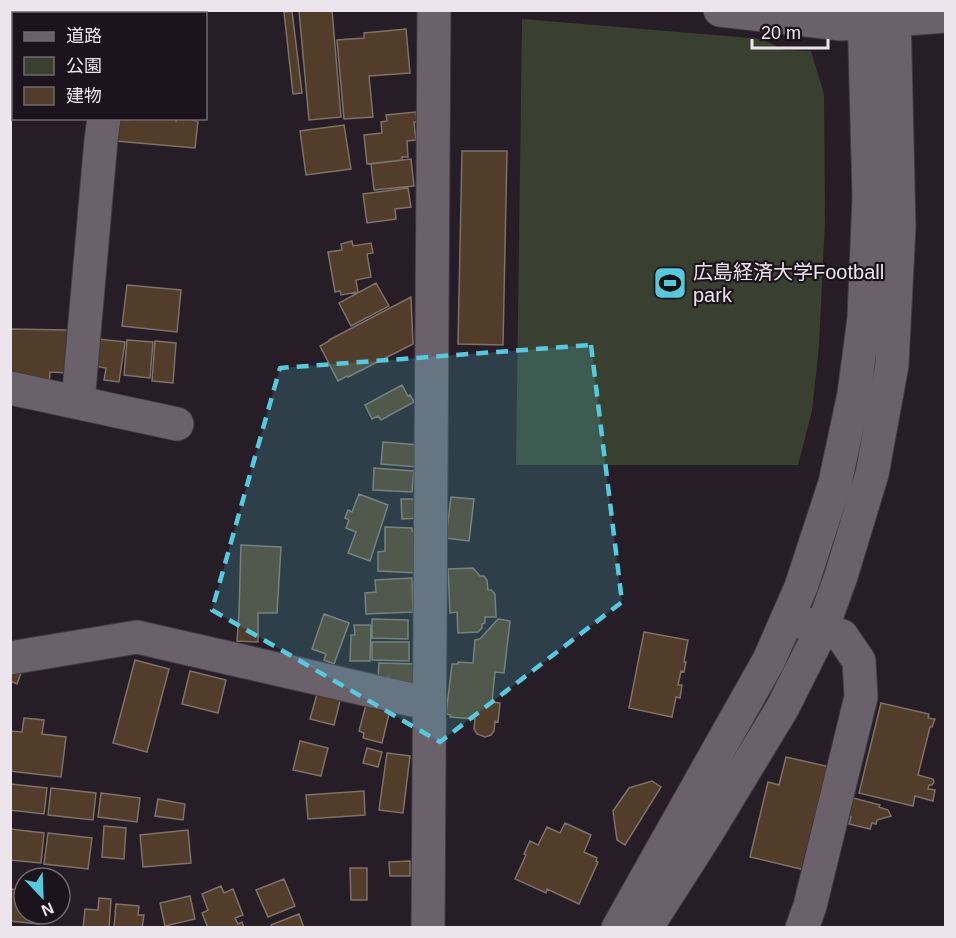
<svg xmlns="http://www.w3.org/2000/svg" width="956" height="938" viewBox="0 0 956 938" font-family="Arial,'Noto Sans JP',sans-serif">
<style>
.green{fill:#394030}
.building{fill:#513d29;stroke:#7c7268;stroke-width:1.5}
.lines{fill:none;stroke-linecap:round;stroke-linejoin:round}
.minor-casing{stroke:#403940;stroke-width:35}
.minor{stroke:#6a616b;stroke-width:33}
.marked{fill:#55cade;fill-opacity:0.2;stroke:#55cade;stroke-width:4.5;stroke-dasharray:12 8;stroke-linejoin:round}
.labels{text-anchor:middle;stroke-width:4.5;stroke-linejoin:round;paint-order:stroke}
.poi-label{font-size:20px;fill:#ece6ec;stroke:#1c141d;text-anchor:start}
</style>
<rect width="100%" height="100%" fill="#261d26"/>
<path class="green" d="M 522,19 L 762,39 L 784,50 L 811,51 L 824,94 L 825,221 L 819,346 L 812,411 L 798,465 L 516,465 Z"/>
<path class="building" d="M 292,10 L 332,10 L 341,117 L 309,120 L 299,11 Z
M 292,11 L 302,93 L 293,94 L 284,12 Z
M 10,13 L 14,13 L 11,59 L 10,59 Z
M 406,29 L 410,73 L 369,76 L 373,117 L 344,119 L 337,40 L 364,38 L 364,33 Z
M 416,112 L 417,122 L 414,122 L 416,140 L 407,141 L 408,157 L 402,157 L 402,160 L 367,164 L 364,135 L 382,133 L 381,122 L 387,121 L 386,115 Z
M 130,118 L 176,118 L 176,122 L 177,118 L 192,118 L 192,120 L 198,121 L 195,148 L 116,141 L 119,119 L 129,120 Z
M 344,125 L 351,169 L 306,175 L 300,131 Z
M 462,151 L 507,151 L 503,345 L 458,344 Z
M 411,159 L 414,186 L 374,190 L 371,164 Z
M 408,188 L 411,207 L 395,209 L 396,219 L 367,223 L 363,194 Z
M 352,241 L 353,246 L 371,243 L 373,253 L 367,254 L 371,277 L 356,280 L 358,292 L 341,295 L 340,291 L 335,292 L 328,252 L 342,250 L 341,244 Z
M 376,283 L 389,306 L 351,326 L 339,303 Z
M 127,285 L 181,290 L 177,332 L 122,326 Z
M 411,297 L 413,344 L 348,377 L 347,376 L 338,381 L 320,346 L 329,341 L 329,340 Z
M 10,329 L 68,330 L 67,373 L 50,372 L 49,387 L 10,376 Z
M 98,339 L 125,342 L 119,382 L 104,380 L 106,368 L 94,366 Z
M 127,340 L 153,342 L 150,378 L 124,375 Z
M 155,341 L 176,343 L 173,383 L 152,381 Z
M 402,385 L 408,396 L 410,395 L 414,402 L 381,420 L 378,416 L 372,419 L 365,405 Z
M 383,442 L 419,445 L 417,467 L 381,464 Z
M 374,468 L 414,471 L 412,492 L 373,490 Z
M 359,494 L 388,505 L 370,561 L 348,553 L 356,532 L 346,528 L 349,520 L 345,518 L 348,510 L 352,512 Z
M 451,497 L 474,499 L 469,541 L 446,538 Z
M 401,499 L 420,499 L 420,518 L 402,519 Z
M 385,527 L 412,528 L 412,531 L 418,531 L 418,573 L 378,571 L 378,552 L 385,551 Z
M 241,545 L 281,547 L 277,613 L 258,613 L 258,642 L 237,641 L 239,613 Z
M 473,568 L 480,576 L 484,576 L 487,580 L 488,590 L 491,590 L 495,594 L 496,617 L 485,617 L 485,623 L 482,624 L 482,628 L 478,632 L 458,633 L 457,612 L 450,613 L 448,569 Z
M 412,578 L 413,612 L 366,614 L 365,593 L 376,592 L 375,580 Z
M 324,614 L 349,623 L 334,664 L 324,660 L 326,654 L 312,649 Z
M 372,619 L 408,620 L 408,639 L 372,638 Z
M 498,619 L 510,621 L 504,673 L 495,672 L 492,702 L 500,703 L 498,722 L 495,721 L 494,731 L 491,735 L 485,737 L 477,734 L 474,729 L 475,719 L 450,717 L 451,715 L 446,714 L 452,664 L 458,664 L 458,662 L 473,663 L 475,640 L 480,639 Z
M 354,625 L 371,625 L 370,661 L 350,661 L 351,635 L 355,635 Z
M 644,632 L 688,640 L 684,662 L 686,662 L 684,672 L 681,671 L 678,685 L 682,685 L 680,698 L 676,697 L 672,717 L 629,708 Z
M 372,642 L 409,642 L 409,661 L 372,660 Z
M 135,660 L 169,669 L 147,752 L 113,743 Z
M 379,663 L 416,664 L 415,687 L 388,682 L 389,677 L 378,677 Z
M 10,670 L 21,673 L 17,684 L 10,681 Z
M 190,671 L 226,680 L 218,713 L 182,704 Z
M 319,687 L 342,693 L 334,725 L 310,719 Z
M 367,701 L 390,710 L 382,743 L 363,738 L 364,733 L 359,731 Z
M 881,703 L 929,714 L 928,718 L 935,719 L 932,727 L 930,727 L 918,775 L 933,779 L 934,782 L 932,785 L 929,785 L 928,789 L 935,790 L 933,801 L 915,796 L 913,806 L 859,793 Z
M 24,718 L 44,720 L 42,734 L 66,737 L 61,777 L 10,771 L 10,731 L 22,732 Z
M 300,741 L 328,748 L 321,776 L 293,770 Z
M 367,748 L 382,752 L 378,767 L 363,763 Z
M 387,753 L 410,756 L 403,813 L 379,810 Z
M 786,757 L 830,767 L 805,870 L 750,857 L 768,782 L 779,785 Z
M 652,781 L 661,787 L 625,845 L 617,840 L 613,811 L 629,788 Z
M 11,784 L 47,788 L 44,814 L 10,810 Z
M 51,788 L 96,793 L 93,820 L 48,815 Z
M 364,791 L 365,815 L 308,819 L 306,795 Z
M 101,793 L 140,798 L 137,822 L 98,817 Z
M 853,798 L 880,805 L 879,807 L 888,810 L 891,816 L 877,820 L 876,824 L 872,823 L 870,829 L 849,824 L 851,817 L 848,817 Z
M 158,799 L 185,804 L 183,820 L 155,816 Z
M 565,823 L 591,835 L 584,852 L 597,858 L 596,861 L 598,862 L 579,904 L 547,889 L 546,893 L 515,879 L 526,855 L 524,854 L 530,841 L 538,845 L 547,827 L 560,833 Z
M 104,826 L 126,828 L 124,859 L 102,857 Z
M 10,829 L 44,833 L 41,863 L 10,860 Z
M 188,830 L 191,863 L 143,867 L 140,835 Z
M 48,833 L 92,838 L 88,869 L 44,864 Z
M 410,861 L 410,876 L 390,876 L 389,862 Z
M 350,868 L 367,868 L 367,900 L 351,900 Z
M 284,879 L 295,906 L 268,917 L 256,890 Z
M 221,886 L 224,893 L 233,889 L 243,915 L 235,918 L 238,924 L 242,922 L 244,928 L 208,928 L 202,913 L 208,910 L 202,894 Z
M 10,889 L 24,890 L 24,914 L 40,914 L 39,924 L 10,921 Z
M 190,896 L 195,919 L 165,926 L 160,903 Z
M 99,898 L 111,899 L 109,928 L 83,928 L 85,909 L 98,910 Z
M 116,904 L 139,906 L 138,915 L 144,915 L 142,928 L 114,928 Z
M 299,914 L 304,928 L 272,928 L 271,925 Z"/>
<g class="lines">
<g class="minor-casing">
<path id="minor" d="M 720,10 L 841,24 L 946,16
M 120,14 L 121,10
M 10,388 L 177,424
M 78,402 L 101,140 L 104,118
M 801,622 L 842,636 L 859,661 L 861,697 L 810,906 L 802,928
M 10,658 L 137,637 L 412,700 L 429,700
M 428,928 L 434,10
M 618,928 L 769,660 L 801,587 L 835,483 L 854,394 L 864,318 L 869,197 L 864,10
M 646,928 L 708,831 L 783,707 L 822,629 L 841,576 L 872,474 L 892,365 L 899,227 L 894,10"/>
</g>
<use href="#minor" class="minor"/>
</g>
<path class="marked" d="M 591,345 L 622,602 L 440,742 L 212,610 L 280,368 Z"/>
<defs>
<g id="stadium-square" transform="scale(1.725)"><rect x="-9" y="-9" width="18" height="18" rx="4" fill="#55cade" stroke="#1c141d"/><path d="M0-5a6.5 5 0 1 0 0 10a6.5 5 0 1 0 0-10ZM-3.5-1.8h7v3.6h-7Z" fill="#111"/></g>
</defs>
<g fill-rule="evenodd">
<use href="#stadium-square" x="670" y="283"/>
</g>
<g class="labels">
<g class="poi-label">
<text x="693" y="279">広島経済大学Football<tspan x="693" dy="23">park</tspan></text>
</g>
</g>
<rect width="956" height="938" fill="none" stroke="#ece6ec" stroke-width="24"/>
<rect x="12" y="12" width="195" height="108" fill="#1c141d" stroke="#6f6870" stroke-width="1.5"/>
<rect x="24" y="32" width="30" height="9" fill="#6a616b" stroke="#6f6870" stroke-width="1.5"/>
<text x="66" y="42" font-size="18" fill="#ece6ec">道路</text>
<rect x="24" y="57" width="30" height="18" fill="#394030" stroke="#6f6870" stroke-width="1.5"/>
<text x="66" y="72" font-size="18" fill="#ece6ec">公園</text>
<rect x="24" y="87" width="30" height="18" fill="#513d29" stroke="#6f6870" stroke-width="1.5"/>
<text x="66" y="102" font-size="18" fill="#ece6ec">建物</text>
<g transform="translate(42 896) rotate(157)"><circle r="28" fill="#1c141d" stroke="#6f6870" stroke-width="1.5"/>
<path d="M0-4.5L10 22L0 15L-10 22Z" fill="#55cade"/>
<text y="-9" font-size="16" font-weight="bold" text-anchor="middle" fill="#ece6ec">N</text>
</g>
<path d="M752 39v9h76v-9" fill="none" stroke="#ece6ec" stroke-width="3"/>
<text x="761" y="39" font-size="18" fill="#ece6ec" stroke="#1c141d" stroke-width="4.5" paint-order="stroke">20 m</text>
</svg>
